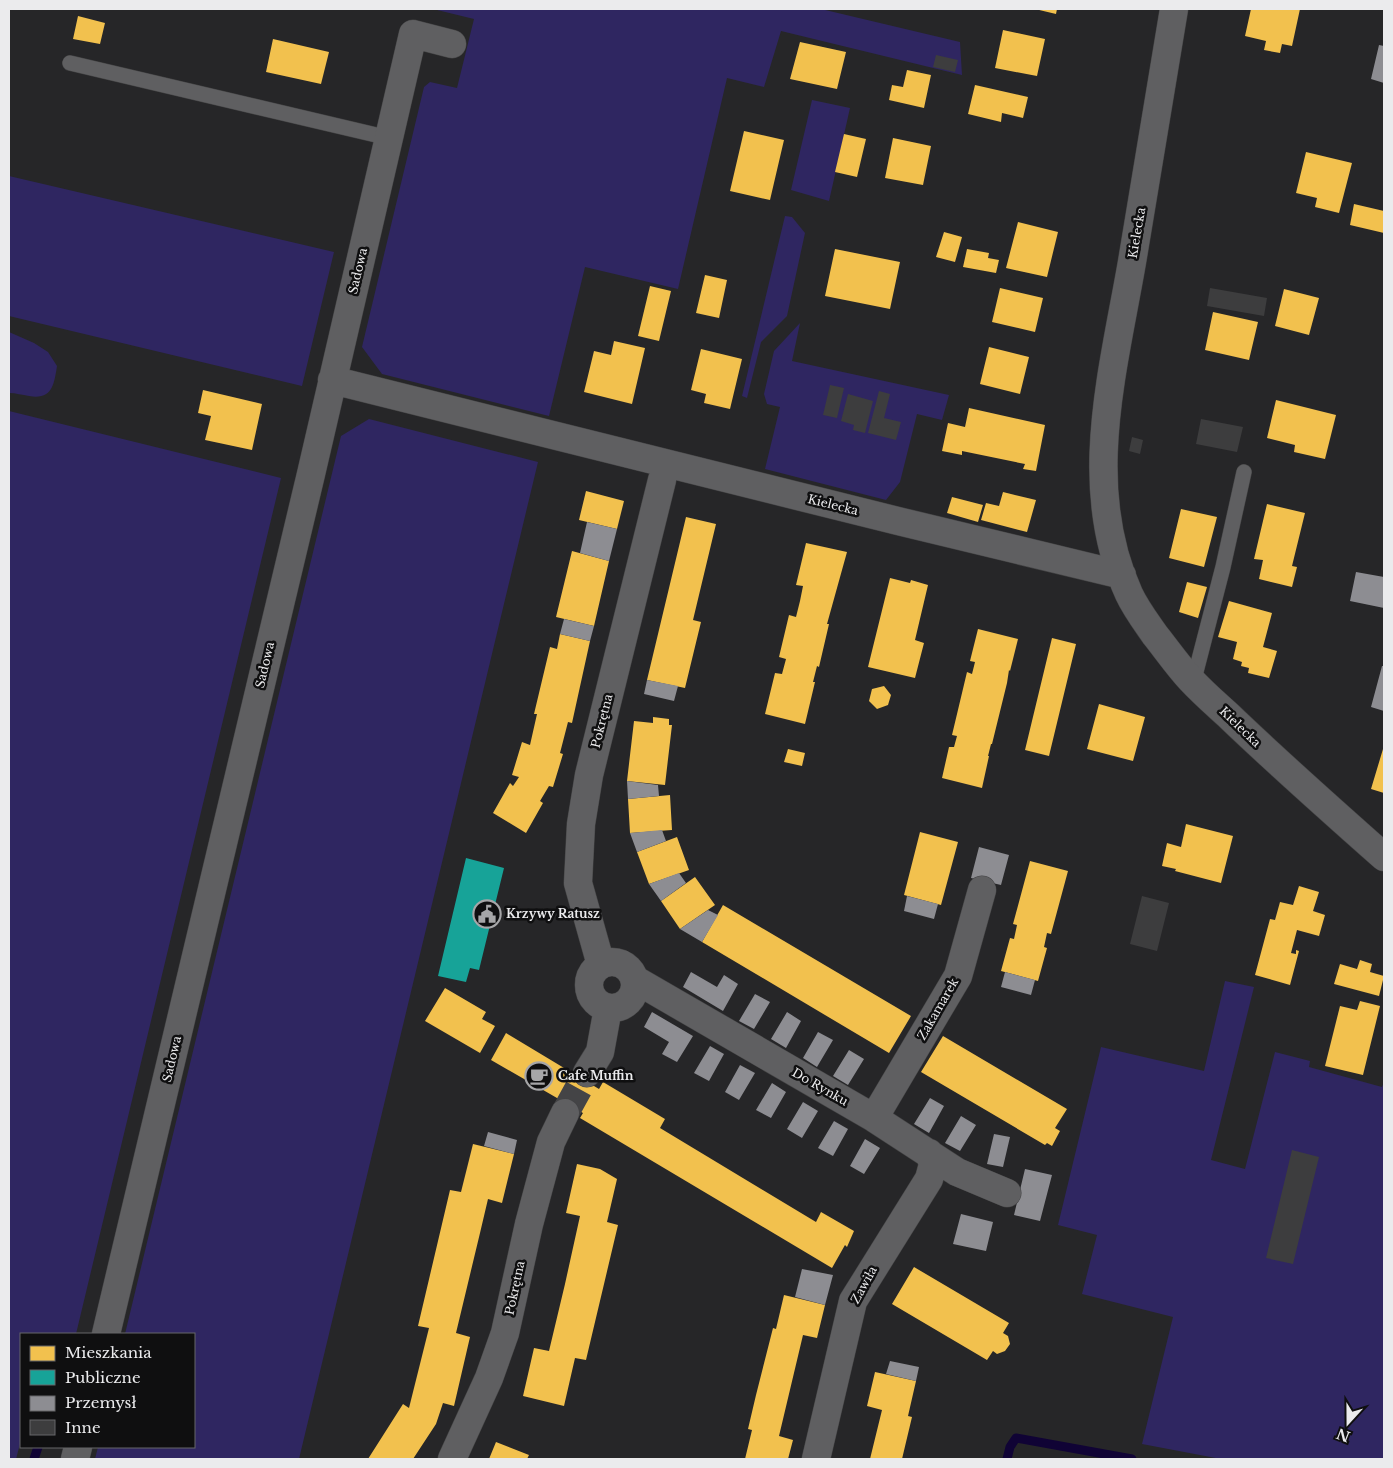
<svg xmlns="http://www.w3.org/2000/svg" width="1393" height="1468" viewBox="0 0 1393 1468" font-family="'Libre Baskerville',serif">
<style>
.green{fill:#2f2661}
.homes{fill:#f2c14e}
.public{fill:#17a398}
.industry{fill:#8d8d92}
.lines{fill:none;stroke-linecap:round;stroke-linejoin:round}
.stream{stroke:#100335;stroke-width:9}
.building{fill:#3d3d3e}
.street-tunnel{stroke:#444446;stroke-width:28;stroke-dasharray:28 14;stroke-linecap:butt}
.lane-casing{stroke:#444445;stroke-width:16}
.street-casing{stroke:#444445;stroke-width:29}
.lane{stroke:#5f5f61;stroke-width:15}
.street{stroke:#5f5f61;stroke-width:28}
.labels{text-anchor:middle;stroke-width:5;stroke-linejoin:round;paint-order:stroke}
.street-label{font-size:12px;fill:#ebebed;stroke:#0f0f10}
.poi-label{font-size:12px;font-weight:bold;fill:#ebebed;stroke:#0f0f10;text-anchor:start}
</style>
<rect width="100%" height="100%" fill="#262628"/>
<path class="green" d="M 433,9 L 821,9 L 960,42 L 962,75 L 781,31 L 764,87 L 727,78 L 678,289 L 585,267 L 549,416 L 382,374 L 362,347 L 424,87 L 430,82 L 457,88 L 474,19 Z
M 812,100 L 850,108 L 829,201 L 791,190 Z
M 9,176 L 334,252 L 302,386 L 9,316 Z
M 785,216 L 792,217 L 805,233 L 787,316 L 761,342 L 747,398 L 742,396 Z
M 800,323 L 792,361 L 949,395 L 942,420 L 917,414 L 900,482 L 886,500 L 765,469 L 780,407 L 767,404 L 764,394 L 774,351 Z
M 9,332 L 34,343 L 48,352 L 57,366 C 54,385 52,400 29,396 C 22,395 16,393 9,393 Z
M 9,411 L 281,478 L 76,1334 L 21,1334 L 21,1440 L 16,1459 L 9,1459 Z
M 369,419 L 538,462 L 299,1459 L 95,1459 L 98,1447 L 194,1447 L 194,1334 L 125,1334 L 341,436 Z
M 1225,981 L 1254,987 L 1211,1160 L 1245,1169 L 1275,1052 L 1310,1061 L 1309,1067 L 1382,1087 L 1384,1082 L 1384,1459 L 1221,1459 L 1142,1444 L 1173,1317 L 1082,1294 L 1097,1235 L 1058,1225 L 1101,1047 L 1204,1071 Z"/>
<path class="homes" d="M 1035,9 L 1057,9 L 1056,14 Z
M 1251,9 L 1300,9 L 1292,46 L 1282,44 L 1280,53 L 1264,50 L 1266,41 L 1245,36 Z
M 78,16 L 105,23 L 100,44 L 73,39 Z
M 1003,30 L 1045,39 L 1037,76 L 995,68 Z
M 273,39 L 329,52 L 321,84 L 266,72 Z
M 800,42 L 846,52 L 837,89 L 790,79 Z
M 907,70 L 931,75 L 924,108 L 889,100 L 892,85 L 903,87 Z
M 975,85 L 1028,97 L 1023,118 L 1002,113 L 1001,122 L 968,114 Z
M 744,131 L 784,140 L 770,200 L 730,191 Z
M 844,134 L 866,139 L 857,177 L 835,172 Z
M 893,138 L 931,146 L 923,185 L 885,178 Z
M 1306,152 L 1352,163 L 1339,213 L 1315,207 L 1317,198 L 1296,193 Z
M 1354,204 L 1384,211 L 1384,233 L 1350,225 Z
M 1018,222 L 1058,232 L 1047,277 L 1006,268 Z
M 944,232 L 962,237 L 955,262 L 936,257 Z
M 835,249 L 900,262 L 890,309 L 825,296 Z
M 967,249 L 989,253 L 988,258 L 999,260 L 996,273 L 963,267 Z
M 705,275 L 727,280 L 719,318 L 696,313 Z
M 650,286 L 671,291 L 659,341 L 638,336 Z
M 1000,288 L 1043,298 L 1035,332 L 992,322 Z
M 1284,289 L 1319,298 L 1309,335 L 1275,326 Z
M 1213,312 L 1258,322 L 1249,360 L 1205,350 Z
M 614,341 L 645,348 L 632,404 L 584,392 L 594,351 L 611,355 Z
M 989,347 L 1029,357 L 1020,394 L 980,384 Z
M 701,349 L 742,359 L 730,409 L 704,403 L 706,394 L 691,390 Z
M 203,390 L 262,404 L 252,450 L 205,440 L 211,416 L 198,413 Z
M 1276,400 L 1336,415 L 1325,459 L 1294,452 L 1295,445 L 1267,438 Z
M 969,408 L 1045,425 L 1036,471 L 1023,469 L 1025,464 L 962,451 L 962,455 L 942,451 L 948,423 L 965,427 Z
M 586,491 L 624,501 L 617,529 L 579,520 Z
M 1003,492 L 1036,500 L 1027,532 L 981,520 L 986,503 L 999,506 Z
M 952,497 L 983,505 L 978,522 L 947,513 Z
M 1267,504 L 1305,513 L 1292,566 L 1297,567 L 1292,587 L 1259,579 L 1263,560 L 1254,559 Z
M 1181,509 L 1217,517 L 1204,567 L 1169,558 Z
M 686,517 L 716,524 L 693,620 L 701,622 L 685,688 L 647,680 Z
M 806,543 L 847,552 L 827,624 L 829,624 L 819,667 L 817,666 L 813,682 L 815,682 L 805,724 L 765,714 L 775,673 L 782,674 L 786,659 L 779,657 L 789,615 L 796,617 L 800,601 L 803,586 L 796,585 Z
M 572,551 L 609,561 L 594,626 L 556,617 Z
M 890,578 L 910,583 L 911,580 L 928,585 L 915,640 L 924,643 L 915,678 L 868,667 Z
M 1187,582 L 1207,587 L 1198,618 L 1179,612 Z
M 1229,601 L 1272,613 L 1263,647 L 1277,651 L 1269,678 L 1248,673 L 1249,668 L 1241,666 L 1242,662 L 1233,659 L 1237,642 L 1218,637 Z
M 978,629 L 1018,639 L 1010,671 L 1009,670 L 1007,683 L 992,744 L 991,744 L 988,756 L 989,756 L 982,788 L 942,778 L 949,747 L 954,747 L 957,736 L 952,735 L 967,672 L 972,674 L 975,662 L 970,661 Z
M 560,634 L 590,641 L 572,723 L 568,722 L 560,753 L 563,754 L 553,787 L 549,786 L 540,801 L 543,803 L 526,833 L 493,813 L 510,783 L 513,786 L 519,777 L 512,775 L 522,742 L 530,745 L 537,714 L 534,714 L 550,647 L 557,649 Z
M 1052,638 L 1076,644 L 1049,756 L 1025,750 Z
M 884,686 L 891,695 L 888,705 L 877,709 L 869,701 L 872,689 Z
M 1099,704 L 1145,717 L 1133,761 L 1087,749 Z
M 653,717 L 669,719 L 669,725 L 672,725 L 665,785 L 627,781 L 634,721 L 653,723 Z
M 788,749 L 805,753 L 802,766 L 784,762 Z
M 1383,749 L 1384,749 L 1384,793 L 1371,789 Z
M 670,795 L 672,830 L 630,833 L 628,799 Z
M 1186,824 L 1233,836 L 1221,883 L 1175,871 L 1176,869 L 1162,866 L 1167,843 L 1181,847 Z
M 920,832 L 958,842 L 941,905 L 904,895 Z
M 677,837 L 689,870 L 649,884 L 637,852 Z
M 1030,861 L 1068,871 L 1051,934 L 1047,933 L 1044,947 L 1047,948 L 1038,981 L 1001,971 L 1010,938 L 1014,939 L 1017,925 L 1013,924 Z
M 695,877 L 715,905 L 680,929 L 661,901 Z
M 1299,886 L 1319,892 L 1313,911 L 1325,915 L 1319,936 L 1297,930 L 1291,953 L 1296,954 L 1296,950 L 1299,951 L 1290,985 L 1255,975 L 1270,919 L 1275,920 L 1280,902 L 1293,905 Z
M 723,905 L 911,1016 L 889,1053 L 702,942 Z
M 1360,960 L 1372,964 L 1370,972 L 1384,976 L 1379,996 L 1334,984 L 1340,964 L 1357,969 Z
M 445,988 L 486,1012 L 482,1019 L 495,1026 L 480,1053 L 425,1021 Z
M 1360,1001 L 1380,1006 L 1363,1075 L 1325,1066 L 1340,1006 L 1357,1010 Z
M 506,1033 L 599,1089 L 603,1082 L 665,1119 L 660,1128 L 816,1222 L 821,1212 L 854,1231 L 847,1247 L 845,1245 L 832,1268 L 580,1118 L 583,1113 L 491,1060 Z
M 943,1036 L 1067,1109 L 1055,1128 L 1060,1131 L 1052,1146 L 1047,1143 L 1045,1145 L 921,1072 Z
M 473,1144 L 514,1154 L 502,1203 L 488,1199 L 480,1233 L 456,1333 L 470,1337 L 454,1406 L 443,1403 L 436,1424 L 413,1459 L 368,1459 L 403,1404 L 409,1408 L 429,1328 L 418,1326 L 450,1190 L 461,1192 Z
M 577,1164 L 600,1169 L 617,1179 L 607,1222 L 618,1225 L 586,1360 L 575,1358 L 564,1406 L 523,1396 L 534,1348 L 549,1351 L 565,1284 L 580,1216 L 566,1213 Z
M 914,1267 L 1009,1323 L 1003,1333 L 1008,1336 L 1010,1344 L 1005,1351 L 997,1354 L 993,1351 L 987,1360 L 892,1304 Z
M 784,1295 L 825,1305 L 817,1338 L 803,1335 L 779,1436 L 793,1440 L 788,1459 L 745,1459 L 752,1430 L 748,1429 L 756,1395 L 773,1328 L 776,1329 Z
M 875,1372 L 916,1381 L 908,1416 L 912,1417 L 902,1459 L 870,1459 L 882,1410 L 867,1406 Z
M 496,1442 L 529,1455 L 527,1459 L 489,1459 Z"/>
<path class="public" d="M 466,858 L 504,868 L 479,970 L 470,968 L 466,982 L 438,976 Z"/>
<path class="industry" d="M 1379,45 L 1384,46 L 1384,83 L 1371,79 Z
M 587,522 L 617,529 L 609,561 L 580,553 Z
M 1356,572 L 1384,577 L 1384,608 L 1350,601 Z
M 564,619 L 594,626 L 590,641 L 560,634 Z
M 1382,666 L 1384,666 L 1384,711 L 1371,707 Z
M 647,680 L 678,686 L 674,701 L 644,694 Z
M 627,781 L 658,785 L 659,796 L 628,799 Z
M 662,830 L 666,841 L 637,852 L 630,833 Z
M 979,847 L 1009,855 L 1001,885 L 971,878 Z
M 679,873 L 686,883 L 661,901 L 649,884 Z
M 907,896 L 938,904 L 934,919 L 904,911 Z
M 708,910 L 718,915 L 702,942 L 680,929 Z
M 691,972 L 717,987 L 724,975 L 738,984 L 723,1011 L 683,987 Z
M 1005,972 L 1035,980 L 1031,995 L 1001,987 Z
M 755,994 L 770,1002 L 754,1029 L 739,1021 Z
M 652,1012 L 693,1036 L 677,1062 L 662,1054 L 669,1042 L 644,1027 Z
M 787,1012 L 801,1021 L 786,1048 L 771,1039 Z
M 818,1032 L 833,1040 L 817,1067 L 803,1058 Z
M 710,1046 L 724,1054 L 709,1081 L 694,1073 Z
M 849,1050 L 864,1059 L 848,1085 L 833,1076 Z
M 740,1065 L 755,1073 L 739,1100 L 725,1092 Z
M 772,1083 L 786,1092 L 771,1118 L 756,1110 Z
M 930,1098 L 944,1106 L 929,1133 L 914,1124 Z
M 803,1102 L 818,1111 L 802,1138 L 787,1129 Z
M 961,1116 L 976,1125 L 960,1151 L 945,1143 Z
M 834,1121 L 848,1129 L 833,1156 L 818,1148 Z
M 488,1132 L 517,1140 L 514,1154 L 484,1146 Z
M 994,1134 L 1010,1137 L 1003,1167 L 987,1164 Z
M 865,1139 L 880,1148 L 864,1174 L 850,1166 Z
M 1025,1169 L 1052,1175 L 1040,1221 L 1014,1215 Z
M 961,1214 L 993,1222 L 986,1251 L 953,1244 Z
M 802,1269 L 833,1275 L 825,1305 L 795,1297 Z
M 890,1361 L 919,1367 L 916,1381 L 886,1374 Z"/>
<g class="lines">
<path class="stream" d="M 34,1459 L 38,1447
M 1007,1459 L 1010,1447 L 1016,1438 L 1132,1459"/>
</g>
<path class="building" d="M 936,55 L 958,60 L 955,72 L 933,67 Z
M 1210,288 L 1267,298 L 1264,316 L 1207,306 Z
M 830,385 L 844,388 L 837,418 L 823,415 Z
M 879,391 L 890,394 L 884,418 L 901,422 L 896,440 L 868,433 Z
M 848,394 L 873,401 L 865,433 L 853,430 L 854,425 L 841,421 Z
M 1201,419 L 1243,427 L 1237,452 L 1196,444 Z
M 1132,437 L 1143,440 L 1140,454 L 1129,451 Z
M 1142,896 L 1169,903 L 1157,951 L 1130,944 Z
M 1292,1150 L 1319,1157 L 1293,1264 L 1266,1258 Z"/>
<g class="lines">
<path class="street-tunnel" d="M 565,1113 L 587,1073"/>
<g class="lane-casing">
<path id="lane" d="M 70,63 L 389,138
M 1193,683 L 1223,567 L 1244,472"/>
</g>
<g class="street-casing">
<path id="street" d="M 1174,9 C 1160,93 1146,177 1132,262 C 1113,372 1080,487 1129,594 C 1136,609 1146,622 1155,635 C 1167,650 1178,666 1191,680 C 1203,693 1217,705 1230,717 C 1280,765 1332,811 1384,857
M 332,380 L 902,522 L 1122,575
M589 985a23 23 0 1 1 46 0a23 23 0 1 1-46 0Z
M 601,965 L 578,883 L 581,824 L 589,775 L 662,480
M 634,979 L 874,1118 L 957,1172 L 1007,1193
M 587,1073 L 600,1052 L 608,1008
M 874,1118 L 958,976 L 982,890
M 106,1334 L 311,474 L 413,34 L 452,44
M 75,1459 L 78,1447
M 452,1459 L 489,1378 L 505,1333 L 529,1224 L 551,1142 L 565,1113
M 816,1459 L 853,1301 L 929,1179 L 933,1164 L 929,1153"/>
</g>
<use href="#lane" class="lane"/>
<use href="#street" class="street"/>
</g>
<defs>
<g id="civic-ring" transform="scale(1.4375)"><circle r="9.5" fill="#0f0f10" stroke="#a6a6a8" stroke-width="1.5"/><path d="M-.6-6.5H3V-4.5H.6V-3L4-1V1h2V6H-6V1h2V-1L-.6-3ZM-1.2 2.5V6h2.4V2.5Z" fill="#a6a6a8"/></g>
<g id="cafe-ring" transform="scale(1.4375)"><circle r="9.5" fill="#0f0f10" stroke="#a6a6a8" stroke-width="1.5"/><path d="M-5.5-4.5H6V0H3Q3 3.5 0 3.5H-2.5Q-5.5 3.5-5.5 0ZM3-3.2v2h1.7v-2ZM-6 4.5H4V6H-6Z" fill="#a6a6a8"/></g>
</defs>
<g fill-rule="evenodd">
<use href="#civic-ring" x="487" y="914"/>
<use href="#cafe-ring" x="539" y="1076"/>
</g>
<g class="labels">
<g class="street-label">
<text transform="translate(1137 233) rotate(-80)" y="4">Kielecka</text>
<text transform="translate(358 271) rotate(-77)" y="4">Sadowa</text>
<text transform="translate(833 505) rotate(14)" y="4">Kielecka</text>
<text transform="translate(265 665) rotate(-77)" y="4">Sadowa</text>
<text transform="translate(602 721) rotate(-76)" y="4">Pokrętna</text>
<text transform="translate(1240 727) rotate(44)" y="4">Kielecka</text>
<text transform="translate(938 1009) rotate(-60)" y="4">Zakamarek</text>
<text transform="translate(172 1059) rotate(-77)" y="4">Sadowa</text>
<text transform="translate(820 1087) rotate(30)" y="4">Do Rynku</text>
<text transform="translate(864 1285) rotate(-61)" y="4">Zawiła</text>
<text transform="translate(515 1288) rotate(-78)" y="4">Pokrętna</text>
</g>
<g class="poi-label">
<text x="506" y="918">Krzywy Ratusz</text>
<text x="558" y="1080">Cafe Muffin</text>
</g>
</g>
<rect width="1393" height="1468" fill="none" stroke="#ebebed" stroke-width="20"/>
<rect x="20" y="1333" width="175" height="115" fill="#0f0f10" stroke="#676768"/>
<rect x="30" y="1346" width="25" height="15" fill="#f2c14e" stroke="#676768"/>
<text x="65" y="1358" font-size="15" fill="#ebebed">Mieszkania</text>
<rect x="30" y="1370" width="25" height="15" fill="#17a398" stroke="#676768"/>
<text x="65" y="1383" font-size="15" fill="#ebebed">Publiczne</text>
<rect x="30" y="1396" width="25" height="15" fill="#8d8d92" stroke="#676768"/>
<text x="65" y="1408" font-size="15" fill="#ebebed">Przemysł</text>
<rect x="30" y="1420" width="25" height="15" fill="#3d3d3e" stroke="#676768"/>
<text x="65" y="1433" font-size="15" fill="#ebebed">Inne</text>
<g transform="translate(1348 1423) rotate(201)" stroke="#0f0f10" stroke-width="4" paint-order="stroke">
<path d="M0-4L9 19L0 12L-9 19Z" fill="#ebebed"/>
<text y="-8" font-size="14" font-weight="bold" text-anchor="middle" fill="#ebebed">N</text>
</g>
</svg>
